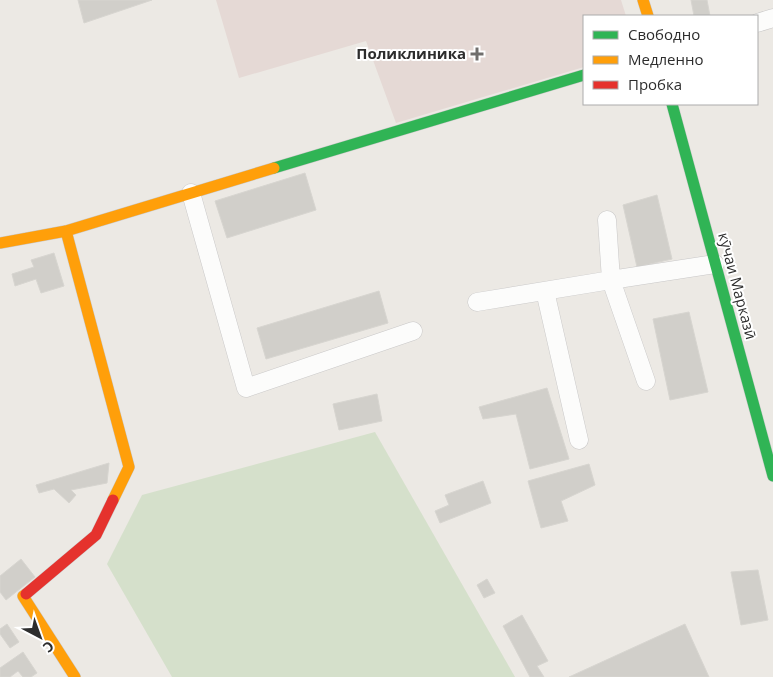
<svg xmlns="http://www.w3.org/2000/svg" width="773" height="677" viewBox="0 0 773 677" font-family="'Open Sans',sans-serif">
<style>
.medical{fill:#e5d9d5}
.cemetery{fill:#d5e0cb}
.building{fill:#d1cfca;stroke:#d7d5d0}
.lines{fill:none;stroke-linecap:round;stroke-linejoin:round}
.street-casing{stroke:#c9c8c8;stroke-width:19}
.fast-casing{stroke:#c9c8c8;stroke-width:12}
.slow-casing{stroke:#c9c8c8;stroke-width:12}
.jam-casing{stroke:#c9c8c8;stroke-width:12}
.street{stroke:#fcfcfb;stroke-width:18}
.fast{stroke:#30b455;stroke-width:11}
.slow{stroke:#ff9f0a;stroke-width:11}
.jam{stroke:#e5322d;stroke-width:11}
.poi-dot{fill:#706f6d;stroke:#fff;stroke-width:2}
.labels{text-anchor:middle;stroke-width:4;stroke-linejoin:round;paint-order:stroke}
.poi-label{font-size:15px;font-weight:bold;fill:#2d2d2d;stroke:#fff;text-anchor:end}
.street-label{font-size:15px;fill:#2d2d2d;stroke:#fff}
</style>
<rect width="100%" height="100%" fill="#ece9e4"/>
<path class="medical" d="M 216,0 L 621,0 L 626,16 L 584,16 L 584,67 L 396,123 L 366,41 L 239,78 Z"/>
<path class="cemetery" d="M 375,432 L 515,677 L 172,677 L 107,564 L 142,495 Z"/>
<path class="building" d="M 78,0 L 152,0 L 84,23 Z
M 691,0 L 707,0 L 710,16 L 694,16 Z
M 305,173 L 316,210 L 227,238 L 215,201 Z
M 657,195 L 672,259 L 637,267 L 623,205 Z
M 54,253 L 64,286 L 41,293 L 36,279 L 15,286 L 12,274 L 34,267 L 31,260 Z
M 379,291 L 388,323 L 266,359 L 257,328 Z
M 689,312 L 708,392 L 670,400 L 653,319 Z
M 547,388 L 569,459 L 530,469 L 516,414 L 483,419 L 479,407 Z
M 377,394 L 382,421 L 339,430 L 333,404 Z
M 109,463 L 107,483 L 71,490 L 76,495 L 69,503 L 54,489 L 39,493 L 36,485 Z
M 589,464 L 595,485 L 561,501 L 568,521 L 541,528 L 528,481 Z
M 483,481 L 491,503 L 440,523 L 435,511 L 449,505 L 445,495 Z
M 21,559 L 35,577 L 6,600 L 0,592 L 0,576 Z
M 758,570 L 768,620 L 741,625 L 731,572 Z
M 487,579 L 495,593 L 484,598 L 477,585 Z
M 522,615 L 548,661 L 537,666 L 544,677 L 530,677 L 503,626 Z
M 7,624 L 19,642 L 10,648 L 0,634 L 0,629 Z
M 685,624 L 709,677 L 569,677 Z
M 23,652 L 37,673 L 31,677 L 23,677 L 18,671 L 10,677 L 0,677 L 0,668 Z"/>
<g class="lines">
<g class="street-casing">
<path id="street" d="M 757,23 L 773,18
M 191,193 L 246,388 L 413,331
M 607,220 L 611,280 L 715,264
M 545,291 L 579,440
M 477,302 L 611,280 L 646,381"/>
</g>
<g class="fast-casing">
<path id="fast" d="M 672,104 L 773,476
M 274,168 L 584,75"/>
</g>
<g class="slow-casing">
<path id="slow" d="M 643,0 L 648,16
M 66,231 L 129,467 L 113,500
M 0,243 L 66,231 L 274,168
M 26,594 L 23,596 L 75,677"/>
</g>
<g class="jam-casing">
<path id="jam" d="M 26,594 L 96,535 L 113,500"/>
</g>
<use href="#street" class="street"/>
<use href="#fast" class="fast"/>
<use href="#slow" class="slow"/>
<use href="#jam" class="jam"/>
</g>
<path class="poi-dot" d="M474.5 46.5h5v5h5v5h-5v5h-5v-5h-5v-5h5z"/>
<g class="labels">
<g class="poi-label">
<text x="466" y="59">Поликлиника</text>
</g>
<g class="street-label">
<text transform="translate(737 286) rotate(75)" y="5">кӯчаи Марказӣ</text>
</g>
</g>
<rect x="583" y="15" width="175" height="90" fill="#ffffff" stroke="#ababab"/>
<rect x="593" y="31" width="25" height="8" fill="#30b455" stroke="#ababab"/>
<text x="628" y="40" font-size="15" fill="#2d2d2d">Свободно</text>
<rect x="593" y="56" width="25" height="8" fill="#ff9f0a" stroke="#ababab"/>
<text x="628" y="65" font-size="15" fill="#2d2d2d">Медленно</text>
<rect x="593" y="81" width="25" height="8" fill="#e5322d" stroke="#ababab"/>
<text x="628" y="90" font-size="15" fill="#2d2d2d">Пробка</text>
<g transform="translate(40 637) rotate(139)" stroke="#ffffff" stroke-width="4" paint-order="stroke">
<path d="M0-4L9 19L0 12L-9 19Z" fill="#2d2d2d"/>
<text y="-8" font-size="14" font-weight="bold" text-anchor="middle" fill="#2d2d2d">С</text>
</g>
</svg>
